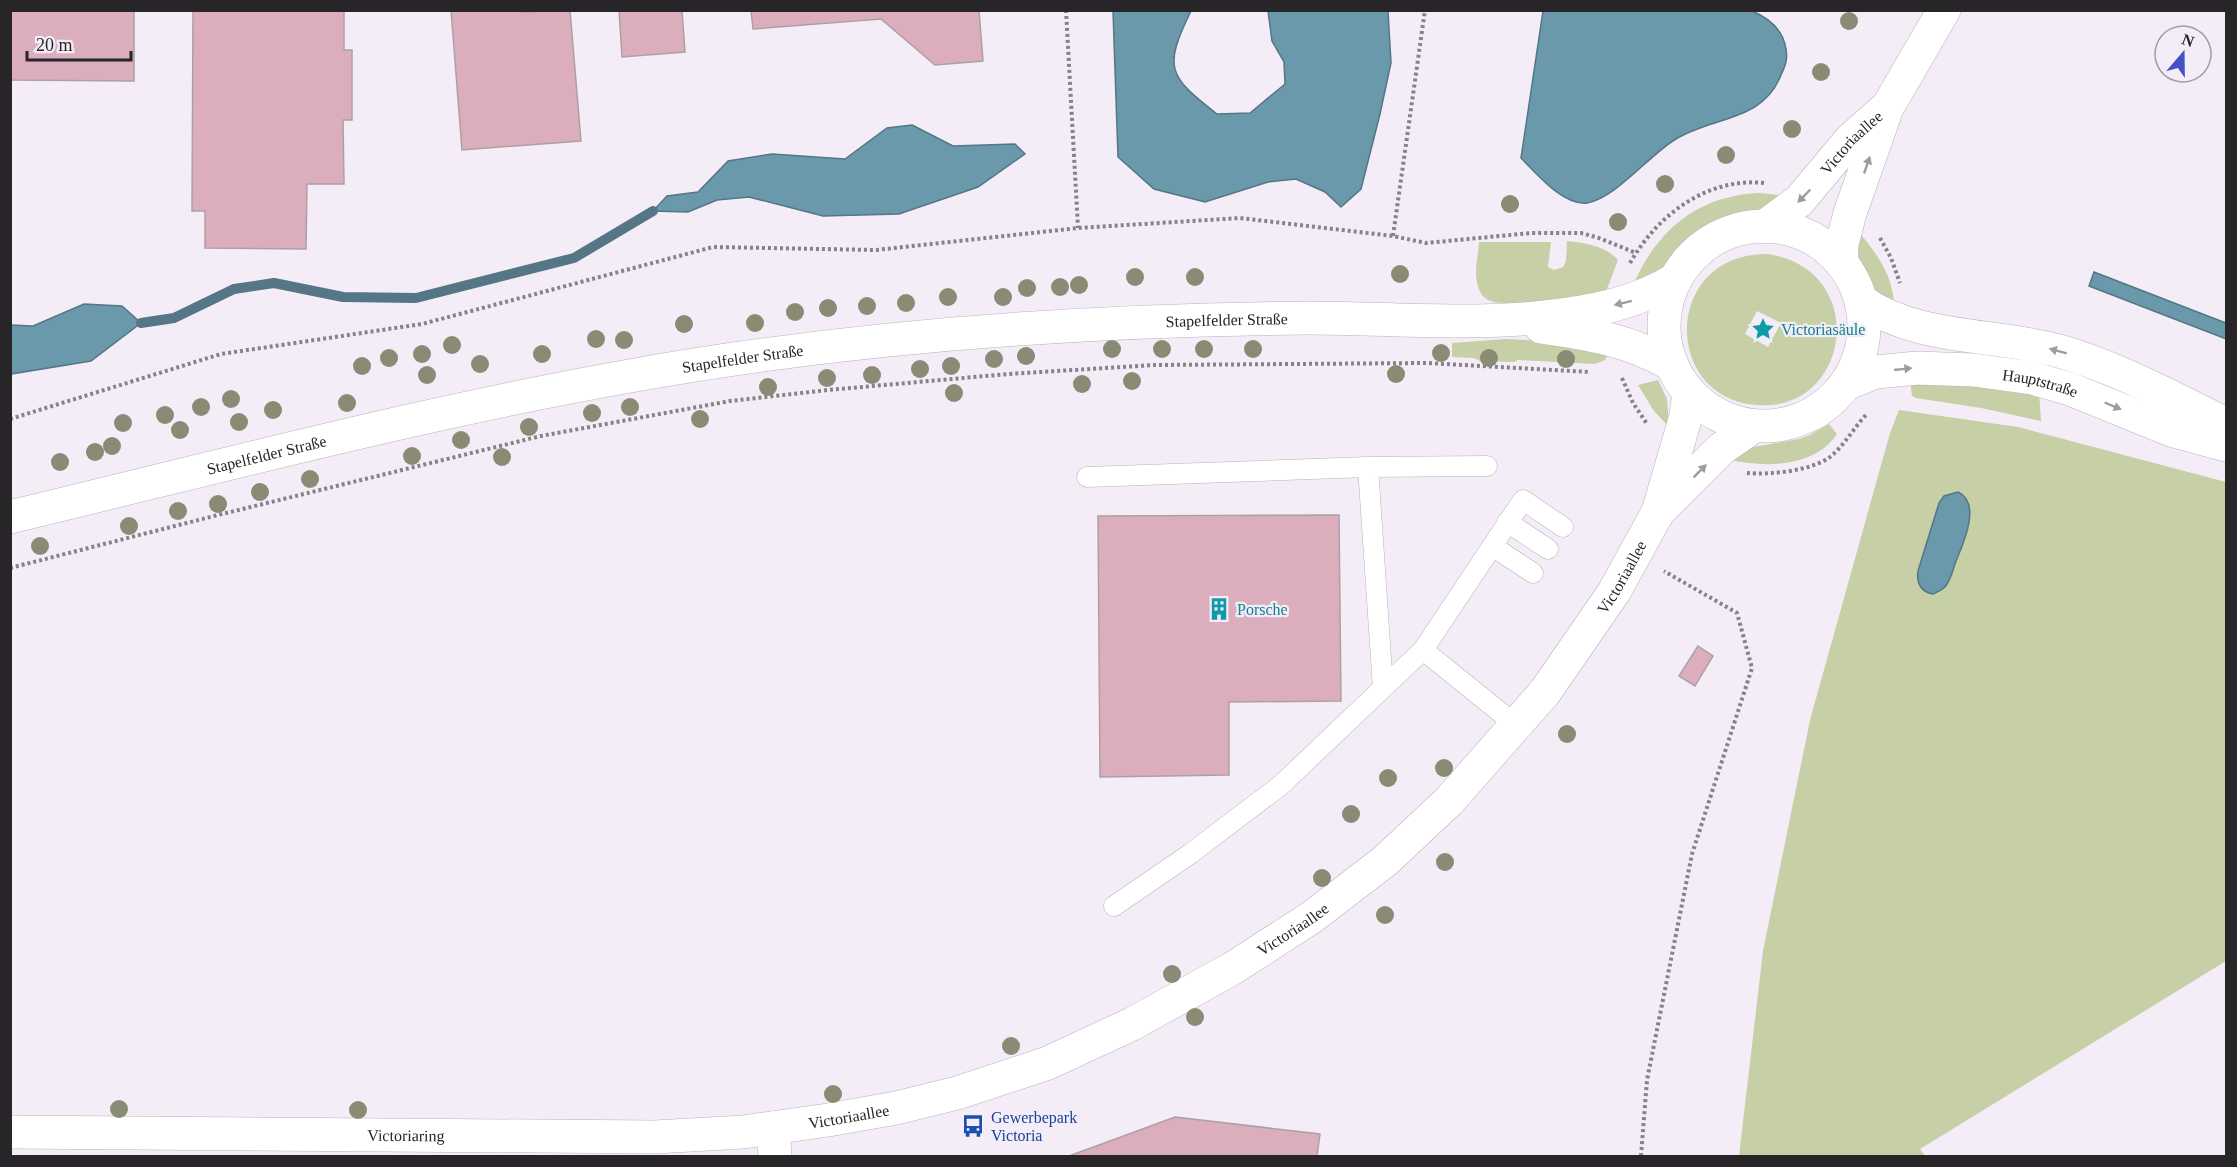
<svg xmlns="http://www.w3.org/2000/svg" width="2237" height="1167" viewBox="0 0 2237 1167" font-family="'Times New Roman',serif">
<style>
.green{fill:#c6cfa5;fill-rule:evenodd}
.water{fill:#6999ab;stroke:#557684;stroke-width:1.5}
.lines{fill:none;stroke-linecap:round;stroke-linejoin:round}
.stream{stroke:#557684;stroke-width:10}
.building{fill:#dcaebd;stroke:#aca0a4;stroke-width:1.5}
.service-casing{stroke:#b8b2bb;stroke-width:21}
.minor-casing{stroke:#b8b2bb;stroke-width:34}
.tertiary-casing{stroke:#b8b2bb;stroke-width:34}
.path{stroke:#868288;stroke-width:4;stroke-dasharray:3 3;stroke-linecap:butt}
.service{stroke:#fff;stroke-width:20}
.minor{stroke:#fff;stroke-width:33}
.tertiary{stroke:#fff;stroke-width:33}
.tree{fill:#8a8b74}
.oneway{fill:#9e9d9e}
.labels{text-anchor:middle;stroke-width:4.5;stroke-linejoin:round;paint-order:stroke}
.street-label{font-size:16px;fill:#272528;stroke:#f4edf7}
.culture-label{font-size:16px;fill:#0d838f;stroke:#f4edf7;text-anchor:start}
.transit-label{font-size:16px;fill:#164399;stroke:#f4edf7;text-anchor:start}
</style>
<rect width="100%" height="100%" fill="#f4edf7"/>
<path class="green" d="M 1760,193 L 1786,196 L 1763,211 L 1736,216 L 1706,227 L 1678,250 L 1658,272 L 1632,288 C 1655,231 1698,195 1760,193 Z
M 1859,232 C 1876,253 1891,272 1894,301 C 1888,298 1881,296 1876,292 C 1858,277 1857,252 1859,232 Z
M 1567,241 C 1586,243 1606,246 1618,260 L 1605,294 C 1584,297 1504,309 1488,300 C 1484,298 1480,293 1479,289 C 1473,275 1478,257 1479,242 L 1551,242 L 1548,267 L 1554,270 L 1563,267 L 1566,261 Z
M 1768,254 C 1871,270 1851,413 1756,405 C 1661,397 1663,253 1768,254 ZM 1757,311 L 1781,323 L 1768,347 L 1745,334 Z
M 1506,339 L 1547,341 L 1611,349 L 1605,360 L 1595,364 L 1518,360 L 1514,362 L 1480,361 L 1474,358 L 1452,357 L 1452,343 Z
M 1658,380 L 1667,399 L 1669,427 L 1654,411 L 1638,385 Z
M 1910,380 L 2039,391 L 2041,421 L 1981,408 L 1916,398 L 1912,396 Z
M 1899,410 L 2018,427 L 2226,482 L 2226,961 L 1920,1149 L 1925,1156 L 1739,1156 L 1763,951 L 1810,720 L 1890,433 Z
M 1829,424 L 1837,434 C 1815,467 1767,468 1731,460 L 1748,448 L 1799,439 L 1810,435 Z"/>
<path class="water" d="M 1113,11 L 1191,11 C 1163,68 1168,76 1217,114 L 1250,113 L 1285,84 L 1284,62 L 1272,41 L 1268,11 L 1388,11 L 1391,63 L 1380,114 L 1361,189 L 1341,207 L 1325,192 L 1296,179 L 1268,182 L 1205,202 L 1154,189 L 1118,157 Z
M 1543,11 L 1752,11 C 1769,18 1783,29 1786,49 C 1788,60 1785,66 1781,75 C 1763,122 1713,116 1676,139 C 1650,154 1616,198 1587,203 C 1563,206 1536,173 1521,158 Z
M 912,125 L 953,146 L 1015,144 L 1025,154 L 978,187 L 899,214 L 823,216 L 749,197 L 717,200 L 688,212 L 653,211 L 667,196 L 698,192 L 728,161 L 772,154 L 845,159 L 887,128 Z
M 2094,272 L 2226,323 L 2226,339 L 2089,286 Z
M 84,304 L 122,306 L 141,323 L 91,361 L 11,374 L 11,325 L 33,326 Z
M 1958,492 C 1982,503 1963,544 1956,561 C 1953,569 1951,580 1945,587 C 1942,590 1937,592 1933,594 C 1921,592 1916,583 1918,571 L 1939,503 L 1944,496 Z"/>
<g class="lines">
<path class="stream" d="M 141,323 L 174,318 L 234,289 L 274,283 L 343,297 L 416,298 L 574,258 L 653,211"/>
</g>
<path class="building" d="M 10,10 L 134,10 L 134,81 L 10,80 Z
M 193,10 L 344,10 L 344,50 L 352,50 L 352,120 L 343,120 L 344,184 L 307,184 L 306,249 L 205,248 L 205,211 L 192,211 Z
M 451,10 L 521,10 L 521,12 L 570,10 L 581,141 L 462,150 Z
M 619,10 L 682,10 L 685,52 L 622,57 Z
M 751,10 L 979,10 L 983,61 L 935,65 L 881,19 L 753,29 Z
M 1339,515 L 1341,701 L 1229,702 L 1229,775 L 1100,777 L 1098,516 Z
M 1698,646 L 1713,656 L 1695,686 L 1679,676 Z
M 1175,1117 L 1320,1134 L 1317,1156 L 1069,1156 Z"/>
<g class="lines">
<g class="service-casing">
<path id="service" d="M 1368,467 L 1487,466
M 1087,477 L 1368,467 L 1383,688
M 1507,522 L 1548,549
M 1492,546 L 1533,573
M 1516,725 L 1423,650 L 1523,500 L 1563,527
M 1114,906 L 1190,854 L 1281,785 L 1423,650"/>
</g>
<g class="minor-casing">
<g id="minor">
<path d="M 1658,512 L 1721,449 L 1754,426"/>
<path d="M 773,1128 L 775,1156"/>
<path id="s1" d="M 10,1132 L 655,1137 L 743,1132 L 828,1120 L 896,1108 L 957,1093 L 1048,1063 L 1132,1024 L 1233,968 L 1312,917 L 1385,861 L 1449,801 L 1545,692 L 1614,592 L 1658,512 L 1686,416 L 1689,393"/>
</g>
</g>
<g class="tertiary-casing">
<g id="tertiary">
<circle cx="1764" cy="326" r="100"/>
<path id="s2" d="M 1764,227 L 1799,201 L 1851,139 L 1885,109"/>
<path d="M 1841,262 L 1842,244 L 1850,213 L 1887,108 L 1944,10"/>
<path d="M 1861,301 C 1919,341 1993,333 2059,351 C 2118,368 2171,397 2226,424"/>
<path d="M 1541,327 C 1589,334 1630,340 1672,365"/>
<path id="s3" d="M 1846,384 L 1876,372 L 1917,368 L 1973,370 L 2032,378 L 2070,389 L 2171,430 L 2226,445"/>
<path id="s4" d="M 10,517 C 214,468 417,414 624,377 C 849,336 1079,320 1309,318 C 1414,318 1585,337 1676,279"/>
</g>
</g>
<path class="path" d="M 1066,10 L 1078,228
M 1393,236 L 1425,10
M 1880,238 L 1891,258 L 1900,283
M 1630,263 C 1658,214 1708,177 1765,183
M 1622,378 L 1633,403 L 1647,424
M 10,419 L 221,354 L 422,324 L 713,247 L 876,250 L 1078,228 L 1240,218 L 1393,236 L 1426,243 L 1531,233 L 1581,233 L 1599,238 L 1636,253
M 1747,473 C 1770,475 1811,471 1830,457 C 1845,445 1854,427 1867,414
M 10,568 L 218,515 L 541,436 L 730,401 L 828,390 L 1008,374 L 1155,365 L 1428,363 L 1590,372
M 1641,1156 L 1647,1080 L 1692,854 L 1752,668 L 1737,613 L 1664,571"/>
<use href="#service" class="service"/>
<use href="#minor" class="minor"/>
<use href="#tertiary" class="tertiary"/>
</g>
<g class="tree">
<circle cx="1849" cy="21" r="9"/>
<circle cx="1821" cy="72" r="9"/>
<circle cx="1792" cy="129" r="9"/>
<circle cx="1726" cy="155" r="9"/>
<circle cx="1665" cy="184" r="9"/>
<circle cx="1510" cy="204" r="9"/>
<circle cx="1618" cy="222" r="9"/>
<circle cx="1400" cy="274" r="9"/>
<circle cx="1135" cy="277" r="9"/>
<circle cx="1195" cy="277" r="9"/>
<circle cx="1079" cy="285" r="9"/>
<circle cx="1060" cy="287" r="9"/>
<circle cx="1027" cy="288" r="9"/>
<circle cx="948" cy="297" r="9"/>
<circle cx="1003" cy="297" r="9"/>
<circle cx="906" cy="303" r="9"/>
<circle cx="867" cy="306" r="9"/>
<circle cx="828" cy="308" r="9"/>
<circle cx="795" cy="312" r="9"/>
<circle cx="755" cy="323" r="9"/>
<circle cx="684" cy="324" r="9"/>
<circle cx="596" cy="339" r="9"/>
<circle cx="624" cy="340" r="9"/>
<circle cx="452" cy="345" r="9"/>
<circle cx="1112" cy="349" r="9"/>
<circle cx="1162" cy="349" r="9"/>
<circle cx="1204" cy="349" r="9"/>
<circle cx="1253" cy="349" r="9"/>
<circle cx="1441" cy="353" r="9"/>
<circle cx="422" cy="354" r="9"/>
<circle cx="542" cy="354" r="9"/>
<circle cx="1026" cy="356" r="9"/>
<circle cx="389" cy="358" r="9"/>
<circle cx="1489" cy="358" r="9"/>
<circle cx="994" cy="359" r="9"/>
<circle cx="1566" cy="359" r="9"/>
<circle cx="480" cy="364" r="9"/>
<circle cx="362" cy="366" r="9"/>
<circle cx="951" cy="366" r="9"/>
<circle cx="920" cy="369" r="9"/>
<circle cx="1396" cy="374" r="9"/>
<circle cx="427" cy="375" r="9"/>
<circle cx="872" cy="375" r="9"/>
<circle cx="827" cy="378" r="9"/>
<circle cx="1132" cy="381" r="9"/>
<circle cx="1082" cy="384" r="9"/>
<circle cx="768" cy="387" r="9"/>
<circle cx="954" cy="393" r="9"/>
<circle cx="231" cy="399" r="9"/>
<circle cx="347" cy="403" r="9"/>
<circle cx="201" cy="407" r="9"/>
<circle cx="630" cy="407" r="9"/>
<circle cx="273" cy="410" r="9"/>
<circle cx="592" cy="413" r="9"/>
<circle cx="165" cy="415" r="9"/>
<circle cx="700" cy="419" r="9"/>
<circle cx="239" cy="422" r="9"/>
<circle cx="123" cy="423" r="9"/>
<circle cx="529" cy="427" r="9"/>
<circle cx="180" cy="430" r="9"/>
<circle cx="461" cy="440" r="9"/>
<circle cx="112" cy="446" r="9"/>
<circle cx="95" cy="452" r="9"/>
<circle cx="412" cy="456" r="9"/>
<circle cx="502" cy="457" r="9"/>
<circle cx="60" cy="462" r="9"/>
<circle cx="310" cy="479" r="9"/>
<circle cx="260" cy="492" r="9"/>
<circle cx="218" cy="504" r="9"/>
<circle cx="178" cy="511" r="9"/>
<circle cx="129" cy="526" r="9"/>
<circle cx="40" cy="546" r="9"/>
<circle cx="1567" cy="734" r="9"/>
<circle cx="1444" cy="768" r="9"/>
<circle cx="1388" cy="778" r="9"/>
<circle cx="1351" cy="814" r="9"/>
<circle cx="1445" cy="862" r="9"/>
<circle cx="1322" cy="878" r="9"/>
<circle cx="1385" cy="915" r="9"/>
<circle cx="1172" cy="974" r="9"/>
<circle cx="1195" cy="1017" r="9"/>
<circle cx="1011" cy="1046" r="9"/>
<circle cx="833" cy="1094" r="9"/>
<circle cx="119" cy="1109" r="9"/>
<circle cx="358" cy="1110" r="9"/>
</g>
<defs><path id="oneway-solid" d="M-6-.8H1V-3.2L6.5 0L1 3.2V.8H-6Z" transform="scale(1.5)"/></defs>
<g class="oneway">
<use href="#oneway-solid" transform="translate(1867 165) rotate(-71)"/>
<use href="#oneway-solid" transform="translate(1804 196) rotate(134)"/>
<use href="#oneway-solid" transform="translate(1623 303) rotate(166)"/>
<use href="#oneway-solid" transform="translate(2058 351) rotate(-165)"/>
<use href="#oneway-solid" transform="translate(1903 369) rotate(-6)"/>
<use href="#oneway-solid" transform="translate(2113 406) rotate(23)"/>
<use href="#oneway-solid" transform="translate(1700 471) rotate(-45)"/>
</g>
<defs>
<g id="sight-bare" transform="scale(1.8)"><path d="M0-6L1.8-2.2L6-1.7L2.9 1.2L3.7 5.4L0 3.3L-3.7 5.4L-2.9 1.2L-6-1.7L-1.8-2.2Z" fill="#0f9aa8" stroke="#f4edf7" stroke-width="2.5" paint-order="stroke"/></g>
<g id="building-bare" transform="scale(1.8)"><path d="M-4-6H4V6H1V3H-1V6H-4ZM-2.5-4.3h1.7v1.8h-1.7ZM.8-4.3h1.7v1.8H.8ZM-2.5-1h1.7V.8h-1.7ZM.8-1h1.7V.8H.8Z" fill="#0f9aa8" stroke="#f4edf7" stroke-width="2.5" paint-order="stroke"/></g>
<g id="bus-bare" transform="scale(1.8)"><path d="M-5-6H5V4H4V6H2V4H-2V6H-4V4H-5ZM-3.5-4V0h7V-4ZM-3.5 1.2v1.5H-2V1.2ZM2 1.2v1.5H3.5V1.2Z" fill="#1a4fb4" stroke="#f4edf7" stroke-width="2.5" paint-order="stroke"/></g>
</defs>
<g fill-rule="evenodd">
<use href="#sight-bare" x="1763" y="329"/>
<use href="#building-bare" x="1219" y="609"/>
<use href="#bus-bare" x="973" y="1126"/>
</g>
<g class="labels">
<g class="street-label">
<text dy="6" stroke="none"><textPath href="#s2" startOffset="122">Victoriaallee</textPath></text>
<text dy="6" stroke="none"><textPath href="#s4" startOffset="1236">Stapelfelder Straße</textPath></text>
<text dy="6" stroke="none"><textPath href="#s4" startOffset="750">Stapelfelder Straße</textPath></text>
<text dy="6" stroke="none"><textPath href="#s3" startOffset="198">Hauptstraße</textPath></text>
<text dy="6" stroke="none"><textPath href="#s4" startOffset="264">Stapelfelder Straße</textPath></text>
<text dy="6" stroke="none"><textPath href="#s1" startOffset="1812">Victoriaallee</textPath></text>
<text dy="6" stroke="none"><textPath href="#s1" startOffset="1326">Victoriaallee</textPath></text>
<text dy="6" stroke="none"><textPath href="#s1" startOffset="840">Victoriaallee</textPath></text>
<text dy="6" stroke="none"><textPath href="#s1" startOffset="396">Victoriaring</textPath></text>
</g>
<g class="culture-label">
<text x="1781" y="335">Victoriasäule</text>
<text x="1237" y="615">Porsche</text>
</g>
<g class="transit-label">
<text x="991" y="1123">Gewerbepark<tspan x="991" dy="18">Victoria</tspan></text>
</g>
</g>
<rect width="2237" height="1167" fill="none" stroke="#272528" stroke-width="24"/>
<g transform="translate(2183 54) rotate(20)"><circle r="28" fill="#f4edf7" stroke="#a29da4" stroke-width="1.5"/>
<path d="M0-4.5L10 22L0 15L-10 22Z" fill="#4351c6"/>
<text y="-9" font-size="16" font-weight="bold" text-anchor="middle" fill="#272528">N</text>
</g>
<path d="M27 51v9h104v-9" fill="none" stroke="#272528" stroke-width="3"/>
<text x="36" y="51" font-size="18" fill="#272528" stroke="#f4edf7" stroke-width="4.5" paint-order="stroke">20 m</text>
</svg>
